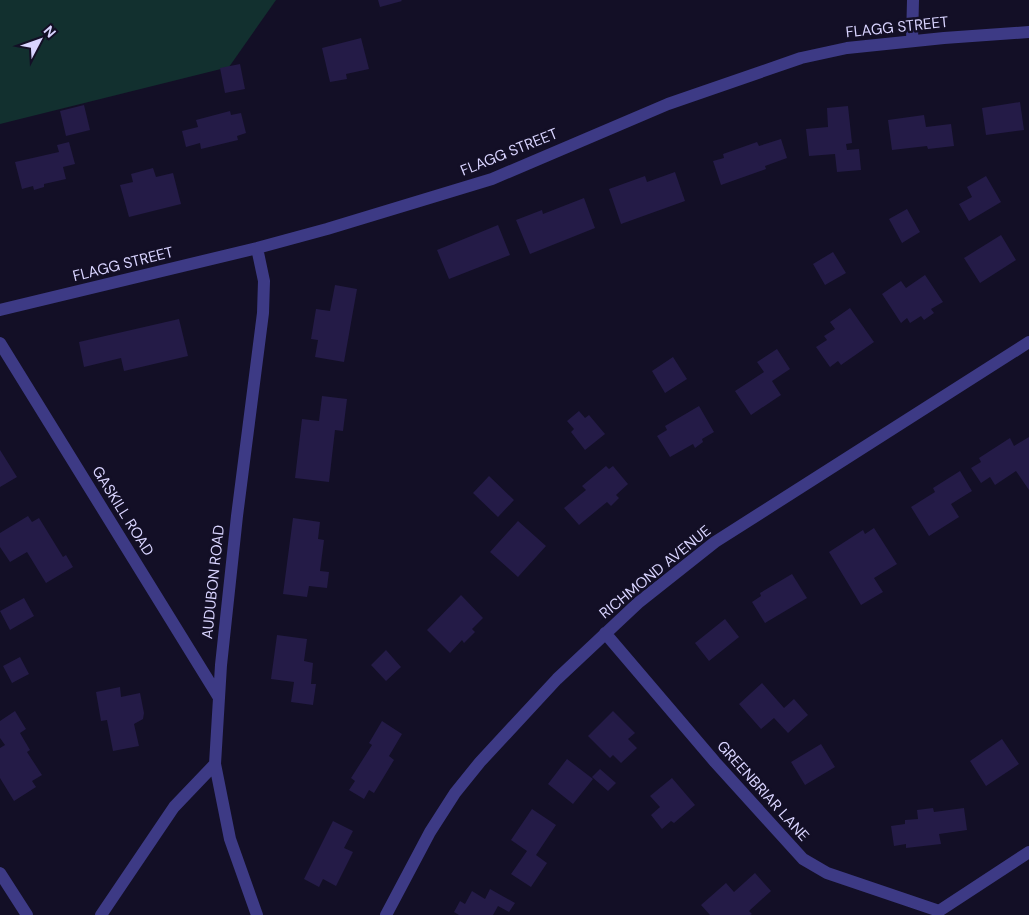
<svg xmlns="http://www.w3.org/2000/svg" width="1029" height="915" viewBox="0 0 1029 915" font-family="'DM Sans',sans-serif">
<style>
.green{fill:#12302f}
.building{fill:#241b47}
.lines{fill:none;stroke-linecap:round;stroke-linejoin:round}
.minor{stroke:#3d3a85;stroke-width:12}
.labels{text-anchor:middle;stroke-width:5;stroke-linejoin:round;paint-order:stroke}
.street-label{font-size:15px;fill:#d9d4ff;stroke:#130f26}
</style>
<rect width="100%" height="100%" fill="#130f26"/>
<path class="green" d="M 0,0 L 276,0 L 229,67 L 0,124 Z"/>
<path class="building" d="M 378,0 L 401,0 L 402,1 L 380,7 Z
M 361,38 L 369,69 L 346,74 L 347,79 L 330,82 L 322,48 Z
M 240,64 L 245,89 L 225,93 L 220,68 Z
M 1020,102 L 1024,130 L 986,135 L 982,108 Z
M 84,105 L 90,130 L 66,136 L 60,111 Z
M 848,106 L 852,143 L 846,144 L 847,150 L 859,149 L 861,170 L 837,172 L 835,154 L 809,156 L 806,129 L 828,127 L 827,108 Z
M 230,111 L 231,115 L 241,113 L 246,133 L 237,136 L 238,140 L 201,149 L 200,143 L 186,147 L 182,131 L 198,127 L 196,120 Z
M 924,115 L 926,127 L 951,124 L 954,146 L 928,149 L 927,146 L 892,150 L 888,120 Z
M 781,139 L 787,158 L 765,166 L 766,169 L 721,185 L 713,161 L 724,158 L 723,154 L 757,142 L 759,146 Z
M 69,142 L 75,164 L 63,167 L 66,179 L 44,184 L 44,187 L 34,190 L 33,186 L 22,189 L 15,162 L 59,152 L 57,145 Z
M 153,168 L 156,177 L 173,173 L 181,204 L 129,217 L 120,185 L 133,182 L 131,174 Z
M 675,172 L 685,201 L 621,224 L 609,189 L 645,176 L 647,182 Z
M 986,176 L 1001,202 L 969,221 L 959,204 L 972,197 L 967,187 Z
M 584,198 L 595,228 L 530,254 L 516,220 L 542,210 L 543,214 Z
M 907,209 L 920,232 L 902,243 L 889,219 Z
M 498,225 L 510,255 L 449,279 L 437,250 Z
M 1001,235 L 1016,260 L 980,283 L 964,258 Z
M 833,252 L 846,273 L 825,285 L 813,264 Z
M 925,275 L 943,302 L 931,309 L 934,313 L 924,320 L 921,316 L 910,323 L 907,318 L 901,323 L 882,294 L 901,281 L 906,288 Z
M 335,285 L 357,289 L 344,362 L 315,357 L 318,340 L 311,339 L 316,309 L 330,311 Z
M 850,308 L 874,342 L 841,365 L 838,361 L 830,367 L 816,347 L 827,340 L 824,336 L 835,329 L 830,322 Z
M 179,319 L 188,356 L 124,371 L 121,358 L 84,367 L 79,342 Z
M 777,349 L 790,369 L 772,381 L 781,395 L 751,415 L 735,391 L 764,372 L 757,362 Z
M 673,357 L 687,379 L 665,393 L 652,371 Z
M 322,396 L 347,399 L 343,431 L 335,430 L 329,482 L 295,478 L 302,419 L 319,421 Z
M 699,406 L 714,432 L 702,439 L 703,442 L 695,448 L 693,444 L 670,457 L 657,436 L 667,430 L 665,426 Z
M 579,411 L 585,418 L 589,415 L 605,434 L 585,450 L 571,432 L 574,429 L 567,421 Z
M 1029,437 L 1029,490 L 1016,471 L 995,485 L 990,477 L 981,483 L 971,468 L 981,462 L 979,458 L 1010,438 L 1014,446 Z
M 0,450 L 17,477 L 0,487 Z
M 606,466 L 609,469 L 613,466 L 628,484 L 616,495 L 619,498 L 611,506 L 607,502 L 579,525 L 564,508 L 586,490 L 582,486 Z
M 960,471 L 972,491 L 951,504 L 959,517 L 929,536 L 911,507 L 935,492 L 933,488 Z
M 489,476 L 514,500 L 498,517 L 473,493 Z
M 28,516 L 32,522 L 39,518 L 63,557 L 66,555 L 73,567 L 46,583 L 27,552 L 10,562 L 0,547 L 0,533 Z
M 293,518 L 320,522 L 318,539 L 324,540 L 320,571 L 329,572 L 327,588 L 309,586 L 307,597 L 283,594 Z
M 518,521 L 546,546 L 518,577 L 490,552 Z
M 874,528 L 897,564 L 874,578 L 883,592 L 861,605 L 829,552 L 863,530 L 865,534 Z
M 792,574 L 807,598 L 765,623 L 752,602 L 761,596 L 760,593 Z
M 461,595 L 483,618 L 472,629 L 475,632 L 464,643 L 462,640 L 450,653 L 427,630 Z
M 24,598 L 34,616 L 10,630 L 0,611 Z
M 725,619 L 739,637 L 709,661 L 695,643 Z
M 277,635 L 307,639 L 304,661 L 313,663 L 311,684 L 316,684 L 313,705 L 291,702 L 294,682 L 271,679 Z
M 386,650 L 401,667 L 386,681 L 371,665 Z
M 20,657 L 29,674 L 12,683 L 3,666 Z
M 762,683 L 784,708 L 794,699 L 808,715 L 788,733 L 774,718 L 761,729 L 739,704 Z
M 120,687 L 121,697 L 140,693 L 144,713 L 143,719 L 134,724 L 139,746 L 113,751 L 107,720 L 101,721 L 96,692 Z
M 15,711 L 26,729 L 20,733 L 30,750 L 27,752 L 42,775 L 32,781 L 36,787 L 14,801 L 0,778 L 0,748 L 5,745 L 0,738 L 0,721 Z
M 613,711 L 635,733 L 628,739 L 637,748 L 621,763 L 613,755 L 610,758 L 588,736 Z
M 382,721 L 402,734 L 389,756 L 394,760 L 374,793 L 369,790 L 364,799 L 349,790 L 355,781 L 351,778 L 372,745 L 369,743 Z
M 1002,739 L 1019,764 L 986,786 L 970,761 Z
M 821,744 L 835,767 L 805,785 L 791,762 Z
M 567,759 L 593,779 L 573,804 L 548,784 Z
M 600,769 L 616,783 L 608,791 L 592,777 Z
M 672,778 L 695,805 L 674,823 L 671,821 L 662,829 L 651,815 L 660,807 L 650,796 Z
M 933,808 L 934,812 L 964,808 L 967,830 L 939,834 L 941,844 L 906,848 L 906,844 L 894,846 L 891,826 L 905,824 L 905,820 L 918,819 L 917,810 Z
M 532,809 L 556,825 L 536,855 L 547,863 L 531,887 L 511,874 L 527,851 L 511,840 Z
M 333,821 L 353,831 L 344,848 L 353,852 L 336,886 L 323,879 L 319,887 L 304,879 Z
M 755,873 L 771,891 L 749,911 L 752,914 L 750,915 L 710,915 L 701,905 L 726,883 L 734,892 Z
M 490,889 L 515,903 L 509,912 L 498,906 L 493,915 L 459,915 L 454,912 L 460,901 L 465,904 L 472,891 L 485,899 Z"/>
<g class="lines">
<path class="minor" d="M 912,41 L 913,0
M 257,248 L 264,281 L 263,313 L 237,516 L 221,665 L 215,764 L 230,839 L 257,915
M 0,310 L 257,248 L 327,229 L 492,179 L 668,104 L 801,58 L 847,48 L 944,38 L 1029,32
M 0,343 L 218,696
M 605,633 L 715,762 L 803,859 L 827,873 L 939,911
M 0,873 L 27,915
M 939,911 L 1029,852
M 101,915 L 174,807 L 215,764
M 386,915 L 430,832 L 455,793 L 480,762 L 557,679 L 638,603 L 715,542 L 1029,342"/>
</g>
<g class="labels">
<g class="street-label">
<text transform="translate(897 27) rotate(-6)" y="5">FLAGG STREET</text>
<text transform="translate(509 152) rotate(-22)" y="5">FLAGG STREET</text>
<text transform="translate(123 264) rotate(-14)" y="5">FLAGG STREET</text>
<text transform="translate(123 511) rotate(58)" y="5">GASKILL ROAD</text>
<text transform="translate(655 572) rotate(-39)" y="5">RICHMOND AVENUE</text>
<text transform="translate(213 582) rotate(-84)" y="5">AUDUBON ROAD</text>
<text transform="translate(763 791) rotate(48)" y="5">GREENBRIAR LANE</text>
</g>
</g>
<g transform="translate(40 40) rotate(49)" stroke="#130f26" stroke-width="4" paint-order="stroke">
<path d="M0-4L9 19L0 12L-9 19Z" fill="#d9d4ff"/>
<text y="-8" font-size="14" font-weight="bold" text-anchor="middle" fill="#d9d4ff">N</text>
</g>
</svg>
